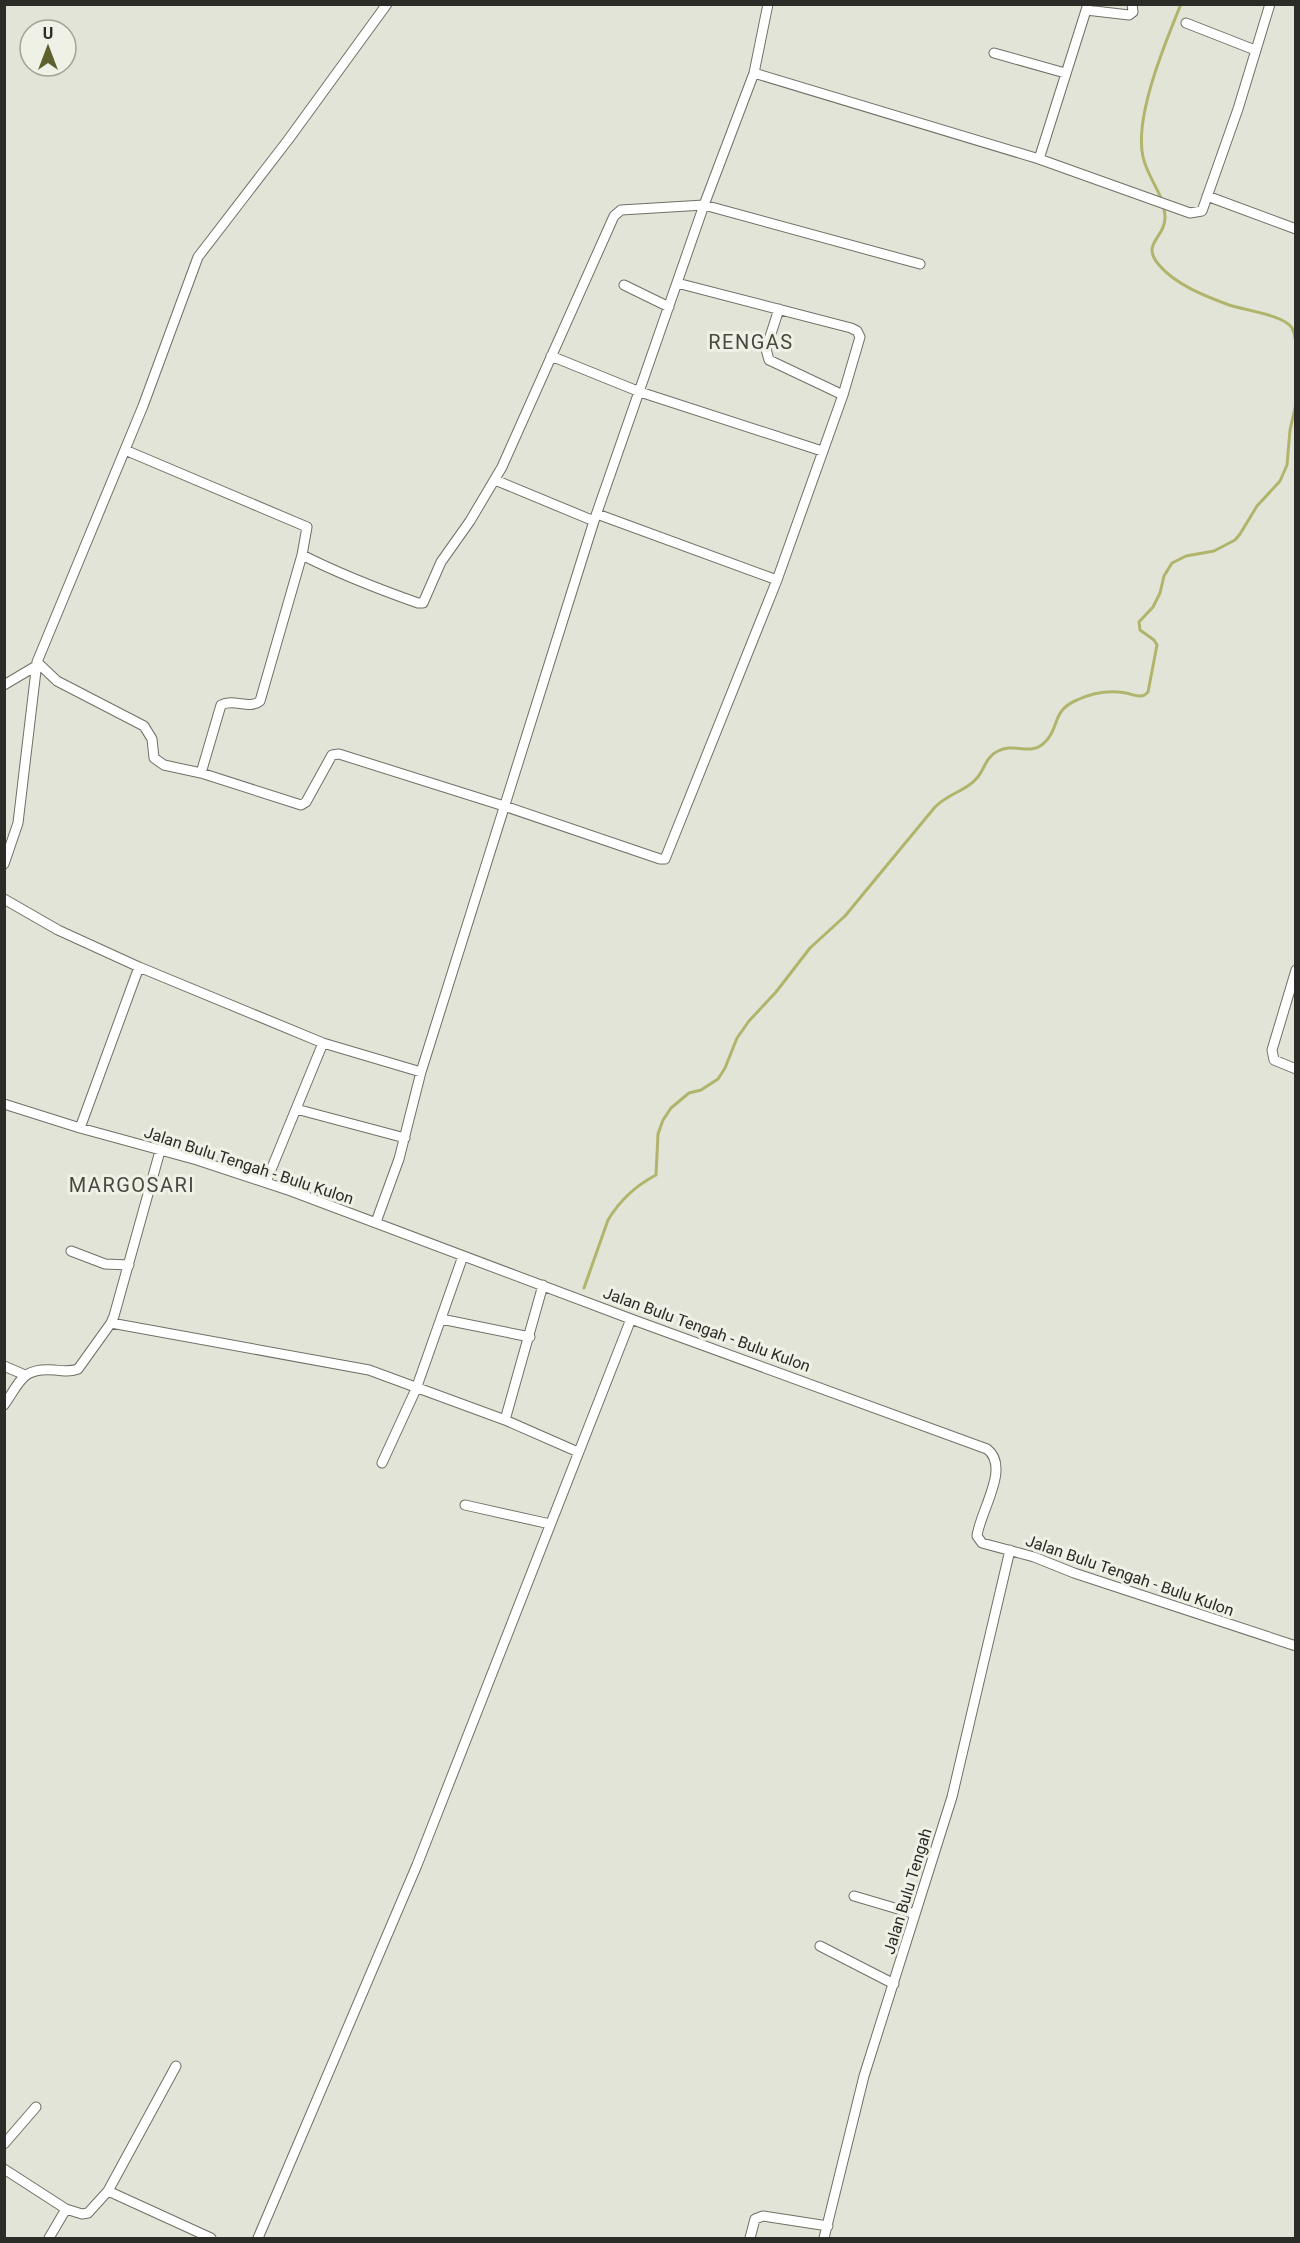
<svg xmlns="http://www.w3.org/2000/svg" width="1300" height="2243" viewBox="0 0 1300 2243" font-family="Roboto,sans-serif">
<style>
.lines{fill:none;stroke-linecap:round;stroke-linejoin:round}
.stream{stroke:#b1b56b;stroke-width:3}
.minor-casing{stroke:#6f7066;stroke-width:11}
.minor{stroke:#fff;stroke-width:9}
.labels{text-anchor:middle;stroke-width:6;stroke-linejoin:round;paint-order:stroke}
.street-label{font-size:16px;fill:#2b2b27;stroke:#f0f1e6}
.quarter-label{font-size:20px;letter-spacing:1.5px;fill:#494940;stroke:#f0f1e6}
</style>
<rect width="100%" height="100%" fill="#e3e4d8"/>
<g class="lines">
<path class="stream" d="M 1181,4 C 1165,43 1134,117 1143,157 C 1148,179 1164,194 1165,216 C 1166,238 1140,243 1159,265 C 1176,285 1205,296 1229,305 C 1244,310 1284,315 1292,328 C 1298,339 1295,352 1296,364
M 584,1288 L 608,1220 C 620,1200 635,1186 656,1175 L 658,1134 L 663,1120 L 671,1108 L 689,1093 L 701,1090 L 718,1079 L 725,1068 L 737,1038 L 749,1021 L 776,992 L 810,948 L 845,916 L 935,807 C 949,793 966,791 976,779 C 985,770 985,757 998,751 C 1014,742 1031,757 1045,742 C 1060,728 1051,711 1077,700 C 1092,693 1110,690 1126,693 C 1131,694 1135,696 1140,696 C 1144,696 1145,695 1148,692 L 1157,645 L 1154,640 L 1140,630 L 1139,622 L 1153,607 L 1160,593 L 1164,576 L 1172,563 L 1186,556 L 1214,551 L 1235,540 L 1240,534 L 1257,506 L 1280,481 L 1287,465 L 1290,430 L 1296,404"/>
<g class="minor-casing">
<path id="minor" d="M 1086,10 L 1129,15 L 1133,12 L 1132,4
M 1186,23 L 1255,50
M 994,53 L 1065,73
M 754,73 L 1039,159 L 1190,213 L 1202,211 L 1238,109 L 1270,4
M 1039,159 L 1088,4
M 1207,196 L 1296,229
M 624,285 L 669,307
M 779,309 L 766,349 L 769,360 L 843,395
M 551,356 L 640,392 L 822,451
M 125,450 L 307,527 L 302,555 L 260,701 C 249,710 234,698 221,705 L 201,773
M 495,480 L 594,521
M 597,514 L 777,580
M 302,555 C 340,574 378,589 418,603 L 423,603 L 441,562 L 470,521 L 502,467 L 614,216 L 621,210 L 704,205 L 920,264
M 37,662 L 57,681 L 144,726 L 152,739 L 154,758 L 164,765 L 201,773 L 301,805 L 306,802 L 332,755 L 339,754 L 504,806 L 660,859 L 665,859 L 777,580 L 843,395 L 860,337 L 857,331 L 851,328 L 677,283
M 4,685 L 36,666
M 4,864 L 18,823 L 37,662 L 143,406 L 198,257 L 288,140 L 387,4
M 4,899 L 58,930 L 139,967 L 323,1043 L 421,1072
M 1296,970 L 1272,1050 L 1274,1060 L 1296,1069
M 4,1104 L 80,1128 L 197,1160 L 291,1191 L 631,1319 L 987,1449 C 1011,1467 980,1511 977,1536 L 982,1543 L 1034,1557 L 1074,1573 L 1296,1646
M 296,1109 L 405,1138
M 80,1128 L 139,967
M 266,1182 L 323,1043
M 376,1222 L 399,1159 L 421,1072 L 594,521 L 704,205 L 754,73 L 768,4
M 71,1251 L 105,1264 L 129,1265
M 441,1319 L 530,1337
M 111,1323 L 369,1370 L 505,1420 L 578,1452
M 4,1366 L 25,1375
M 4,1405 C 21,1381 22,1367 55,1370 C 63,1371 70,1372 78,1369 L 111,1323 L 114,1316 L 160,1151
M 505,1420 L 543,1285
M 382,1463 L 416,1389 L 463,1256
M 465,1505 L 550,1524
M 854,1896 L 915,1914
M 820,1946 L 894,1984
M 4,2144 L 36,2107
M 4,2169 L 66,2209 L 82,2214 L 88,2213 L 108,2191 L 176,2066
M 108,2191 L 211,2238
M 49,2238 L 66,2209
M 258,2238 L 417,1865 L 631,1319
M 750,2238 L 755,2219 L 763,2216 L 828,2226
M 824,2238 L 864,2076 L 952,1797 L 1010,1550"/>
</g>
<use href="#minor" class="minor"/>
</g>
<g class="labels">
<g class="street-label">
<text transform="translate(249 1165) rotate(18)" y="6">Jalan Bulu Tengah - Bulu Kulon</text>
<text transform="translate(707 1329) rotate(20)" y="6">Jalan Bulu Tengah - Bulu Kulon</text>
<text transform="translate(1130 1575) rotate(19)" y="6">Jalan Bulu Tengah - Bulu Kulon</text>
<text transform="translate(907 1891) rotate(-73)" y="6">Jalan Bulu Tengah</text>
</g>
<g class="quarter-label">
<text x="751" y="349">RENGAS</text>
<text x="132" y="1192">MARGOSARI</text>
</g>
</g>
<rect width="1300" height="2243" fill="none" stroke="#2b2b27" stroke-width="12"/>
<g transform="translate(48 48)"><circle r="28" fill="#f0f1e6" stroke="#a1a29a" stroke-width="1.5"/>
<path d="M0-4.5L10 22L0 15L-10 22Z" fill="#5e602e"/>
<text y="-9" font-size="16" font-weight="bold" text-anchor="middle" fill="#2b2b27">U</text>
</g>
</svg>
